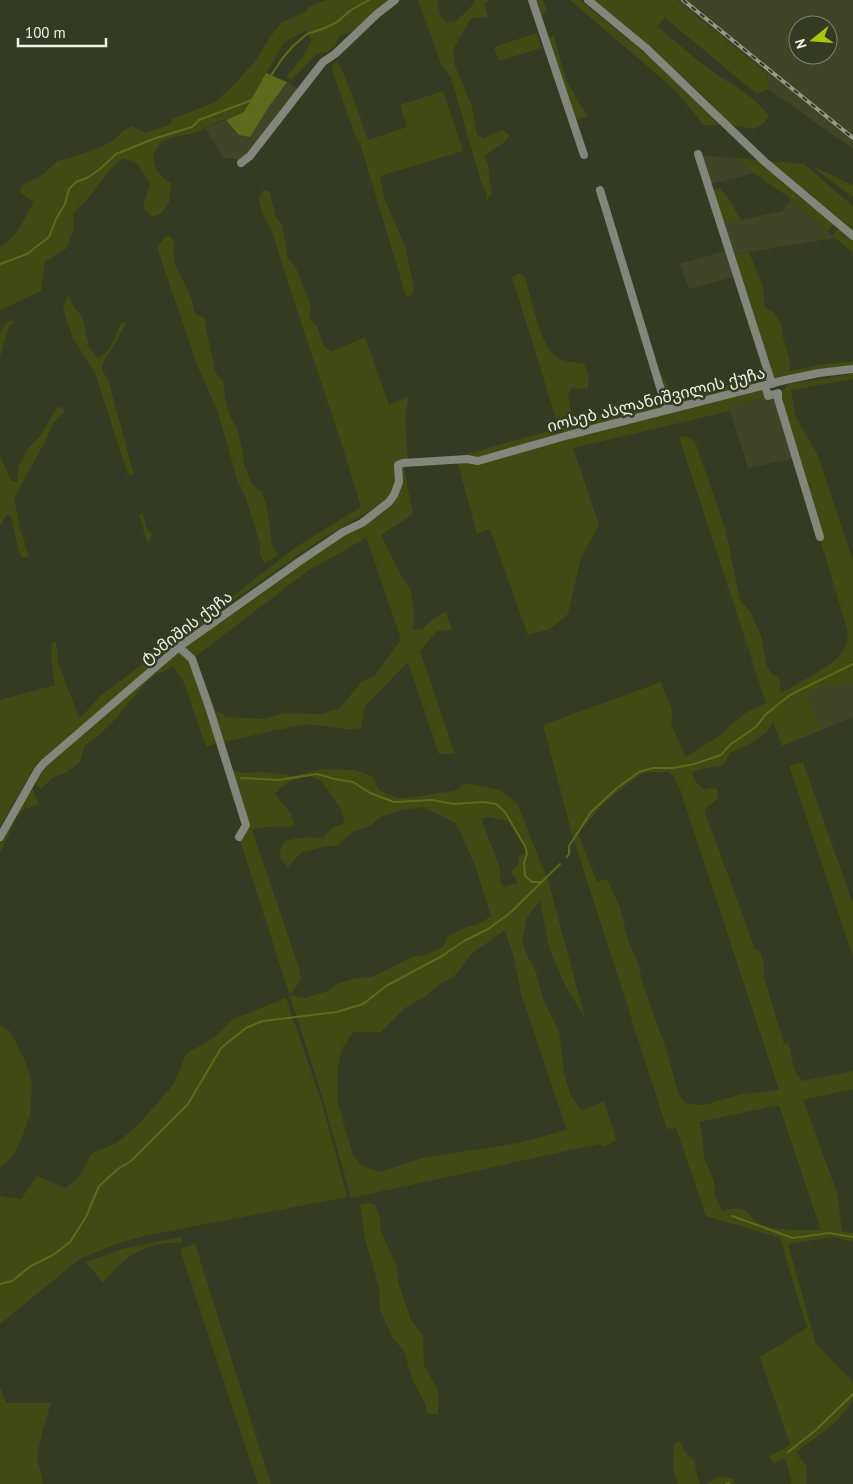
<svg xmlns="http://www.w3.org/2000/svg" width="853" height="1484" viewBox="0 0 853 1484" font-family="'PT Sans','Noto Sans Georgian',sans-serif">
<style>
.built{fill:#3f4526;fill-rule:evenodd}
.green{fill:#414a13;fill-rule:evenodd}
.water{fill:#5e6b1c}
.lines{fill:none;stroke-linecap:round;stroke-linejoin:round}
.stream{stroke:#5e6b1c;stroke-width:2}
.minor{stroke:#83867a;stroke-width:8}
.rail-casing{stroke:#969b88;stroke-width:4}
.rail{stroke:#353b22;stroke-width:2;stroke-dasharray:5.5;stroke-linecap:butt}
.labels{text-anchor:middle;stroke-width:5;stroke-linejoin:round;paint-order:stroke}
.street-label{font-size:16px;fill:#eef2e3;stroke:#353b22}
</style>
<rect width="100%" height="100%" fill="#353b22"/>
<path class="built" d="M 676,0 L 853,0 L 853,149 L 768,89 L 767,72 ZM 798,25 L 828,25 L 828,55 L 798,55 Z
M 287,82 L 304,93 L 245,163 L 233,158 L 224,158 L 205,128 L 226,120 L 239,135 L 268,108 Z
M 698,155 L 737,158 L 754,173 L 708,185 Z
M 791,199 L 835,238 L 731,255 L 737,276 L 689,289 L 680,264 L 729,250 L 720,224 L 783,211 Z
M 778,393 L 796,458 L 748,468 L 729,407 Z
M 853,683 L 853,717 L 821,730 L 807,693 L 834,685 Z"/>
<path class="green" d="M 327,0 L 390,0 L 352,31 L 339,36 L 335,46 L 327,52 L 317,54 L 291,80 L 287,76 L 304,55 L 311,41 L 307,30 L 284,42 L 244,112 C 235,117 225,119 215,123 C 208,126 201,131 194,133 C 185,135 168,136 161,143 C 147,157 155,175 171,183 L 169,203 L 161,214 L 151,217 L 143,207 L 150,184 C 141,171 140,160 122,159 L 111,168 L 91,195 L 73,214 L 74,228 L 66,249 L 45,262 L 41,291 L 0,310 L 0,247 C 17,238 24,218 34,202 L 20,192 L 22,185 L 44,174 L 57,161 L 71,158 L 103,146 L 114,140 L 123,131 L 132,126 L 145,133 L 170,125 L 172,119 L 216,102 L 237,82 L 258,57 L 268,40 L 281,23 L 305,12 L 309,7 Z
M 418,0 L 437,0 L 441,18 L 448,22 L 456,21 C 463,13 470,11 475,0 L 492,0 L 484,3 L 488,17 L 471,18 L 453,50 L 455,66 L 461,79 L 472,107 L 477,135 L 484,138 L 502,130 L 510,135 L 506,141 L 484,156 L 488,165 L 492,194 L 486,200 L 486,192 L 481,182 L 451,77 L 442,66 Z
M 536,0 L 543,0 L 547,11 L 542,16 Z
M 570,0 L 580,0 L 651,58 L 707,112 L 713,104 L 594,0 L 676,0 L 767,73 L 768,89 L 757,94 L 665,18 L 657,26 C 675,41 693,57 712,71 C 729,84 758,97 769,117 L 764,123 L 754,129 L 733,125 L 704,125 L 674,89 Z
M 537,33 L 541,48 L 499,61 L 494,47 Z
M 554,36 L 566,80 L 575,95 L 578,102 L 589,116 L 575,120 L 547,38 Z
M 337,62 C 344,72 345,79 350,89 L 368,140 L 407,127 L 400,105 L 443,91 L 463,151 L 380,176 L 384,198 L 405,246 L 414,288 L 412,295 L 406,296 L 361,147 L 354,132 L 333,73 L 332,65 Z
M 737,158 L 804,164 L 853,206 L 853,231 L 801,189 L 798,190 L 795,194 L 834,224 L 827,231 L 791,199 L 754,173 Z
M 812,166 L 853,185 L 853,197 L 847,193 Z
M 720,188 L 727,196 L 741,220 L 720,224 L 710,192 L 716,189 Z
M 264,190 L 270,192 L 276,218 L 282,225 L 288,259 L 296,268 L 311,306 L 309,314 L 311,321 L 317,326 L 324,346 L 331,352 L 365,337 L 389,405 L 409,396 L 405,416 L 408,460 L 402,461 L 388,500 L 317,542 L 228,604 L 157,661 L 34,768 L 0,826 L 0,700 L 55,685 L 51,659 L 52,643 L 56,641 L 58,662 L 79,718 L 84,714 L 99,697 L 177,638 L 200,617 L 228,600 L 296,547 L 361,507 C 335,417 301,329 275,240 C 271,225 259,213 259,198 Z
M 839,227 L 853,238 L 853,252 L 832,236 Z
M 169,236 L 174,241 C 171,265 178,268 186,287 C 191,296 193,304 195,314 L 204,318 L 215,372 L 223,381 L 225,398 L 231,419 L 237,427 L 243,453 L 244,464 L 249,478 L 254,486 L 262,492 L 267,508 L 272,545 L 278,556 L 264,563 L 260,554 L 260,544 L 246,498 L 238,482 L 218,412 L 197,365 L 157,247 L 165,237 Z
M 749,252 L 763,287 L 765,308 L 773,312 L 781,324 L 783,337 L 789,357 L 790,371 L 818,365 L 853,361 L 853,367 L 765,385 L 768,396 L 729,407 L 730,411 L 573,448 L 599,525 L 581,558 L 568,614 L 550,629 L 528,635 L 490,529 L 477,534 L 456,457 L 559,428 L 512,277 L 519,273 L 525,277 C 531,295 540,351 560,359 C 567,362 576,362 584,364 L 589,377 L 588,389 L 572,388 L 568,394 L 574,424 L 664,400 L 655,368 C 666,380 669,384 670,399 L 769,376 L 730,255 Z
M 68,294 L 75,309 L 82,316 L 89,347 L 98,358 C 111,352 115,338 120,324 L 127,322 L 102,365 L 103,373 L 108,379 L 134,475 L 128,475 L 95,373 L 73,338 L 63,309 Z
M 7,321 L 14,321 L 8,329 L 0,357 L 0,334 Z
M 853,374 L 853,379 L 791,390 L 795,415 L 818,456 L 853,561 L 853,683 L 834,685 L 807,693 L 821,730 L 782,746 L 773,721 L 766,733 L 746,746 L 730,753 L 723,766 L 708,768 L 692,772 L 695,781 L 704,789 L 715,788 L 718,791 L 717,799 L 704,810 L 755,949 L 760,952 L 764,964 L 764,977 L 784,1044 L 788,1042 C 793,1059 791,1067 802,1081 L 853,1071 L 853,1089 L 803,1100 L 837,1192 L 842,1231 L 853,1233 L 853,1242 L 834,1237 L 788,1244 L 816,1344 L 853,1382 L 853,1401 L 834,1424 L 796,1452 L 806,1466 L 807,1484 L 792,1484 L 785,1458 L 773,1464 L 770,1456 L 790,1445 L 760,1357 L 807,1328 L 780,1238 L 706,1216 L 676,1128 L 667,1129 L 572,834 L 543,725 L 661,682 C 665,700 676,705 671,724 L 686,757 L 721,735 L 733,723 L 747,712 L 766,703 L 679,437 L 686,436 L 695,442 L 725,528 L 740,600 L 750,611 L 761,636 L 766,664 L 772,674 L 779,678 L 781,693 C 794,686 833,665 841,654 C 846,648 847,640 848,632 L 778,399 L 778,393 L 782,392 L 788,384 ZM 644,772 L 668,772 L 674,777 L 681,792 L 779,1090 L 742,1094 L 704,1105 L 686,1104 L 678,1093 L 667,1052 L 643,984 L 637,960 L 629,943 L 619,905 L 607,879 L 597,882 L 578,834 L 601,806 L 626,785 ZM 779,1105 L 821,1230 C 802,1230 785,1231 766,1226 C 744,1220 753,1201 722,1211 L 715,1195 L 714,1181 L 704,1158 L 703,1140 L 699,1122 Z
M 58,406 L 66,410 L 53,423 L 47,438 L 14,498 L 20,528 L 29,557 L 22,558 C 16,544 15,531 11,516 L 7,514 L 0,526 L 0,455 L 11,481 L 17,482 L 19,466 L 29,447 L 41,435 Z
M 403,463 L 413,514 L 381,535 L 403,579 L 410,588 L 414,611 L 413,630 L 422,629 L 434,618 L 446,611 L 452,630 L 437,631 L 420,651 L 455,754 L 439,754 L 408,662 L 365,706 L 361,728 C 344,732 323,723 304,725 C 276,729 248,737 220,743 L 209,707 L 227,717 L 264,719 L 284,713 L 320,714 L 339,709 L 362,681 L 374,677 L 401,639 L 366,536 L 361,541 L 309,570 L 192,659 L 217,743 L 206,747 L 183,680 L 173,666 L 151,678 L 136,694 L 111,724 L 95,739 L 85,745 L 80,762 L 67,772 L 52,778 L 41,789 L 37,785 L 35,778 L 40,771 L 181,649 L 394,495 L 398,465 Z
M 143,513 L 146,528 L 152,534 L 148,544 L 139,515 Z
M 803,762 L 853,904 L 853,957 L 789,766 Z
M 228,769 L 243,773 L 265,772 L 293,776 L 322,769 L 355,770 L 372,776 L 380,791 L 397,798 L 407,798 L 454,791 L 466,783 L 499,790 L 517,803 L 549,884 L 585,1018 L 565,985 L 549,948 L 540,900 L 527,918 L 522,940 L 526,953 L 536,972 L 543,999 L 559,1032 L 564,1072 L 570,1095 L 582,1111 L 604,1101 L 616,1140 L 605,1147 L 599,1144 L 351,1198 L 324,1102 L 239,837 L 246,825 ZM 309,776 L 321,780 L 340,808 L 345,823 L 332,828 L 323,838 L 306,837 L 284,841 L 279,854 L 287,868 L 302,852 L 324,847 L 339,845 L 354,831 L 370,826 L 380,817 L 402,810 L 423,807 L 456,823 L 475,865 L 491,916 L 479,924 L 464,928 L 447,937 L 443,947 L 423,956 L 412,957 L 372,977 L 356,978 L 336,984 L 328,991 L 305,998 L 290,995 L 301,980 L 299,968 L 252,830 C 267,825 279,828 295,826 L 291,814 L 275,794 C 283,782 296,779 309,776 ZM 486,817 L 508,821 L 527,852 L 519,856 C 520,864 516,867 511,872 L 518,883 L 504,887 L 500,882 L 500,868 L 481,819 ZM 505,930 L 513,955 L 522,997 L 567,1130 L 518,1143 L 423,1158 L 380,1172 L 362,1166 L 353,1155 L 338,1104 L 337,1074 L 341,1051 L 353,1032 L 381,1032 L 405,1008 L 426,996 L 441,983 L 454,977 L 471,954 Z
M 32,788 L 39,805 L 24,809 L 17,816 L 0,853 L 0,835 Z
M 286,998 L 322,1104 L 347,1197 L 148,1235 L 119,1243 L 81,1258 L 0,1324 L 0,1196 L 21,1199 L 37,1176 L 65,1188 L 79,1177 L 92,1153 L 115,1144 L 136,1127 L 174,1084 L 186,1054 L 215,1037 L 233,1019 Z
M 0,1025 L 10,1031 L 25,1061 L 32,1084 L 30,1114 L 22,1138 L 12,1157 L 0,1168 Z
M 369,1203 L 374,1204 L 377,1208 L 380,1219 L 381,1232 L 397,1267 L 398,1282 L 411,1320 L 423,1336 L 424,1365 L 438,1390 L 438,1414 L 427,1414 L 425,1403 L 414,1383 L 404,1352 L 391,1335 L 380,1309 L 379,1287 L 365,1239 L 360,1205 Z
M 181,1237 L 182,1243 C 148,1240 123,1257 103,1283 L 86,1262 L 122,1249 Z
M 195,1244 L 271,1484 L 258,1484 L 180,1249 Z
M 0,1386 L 6,1403 L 51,1403 L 43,1428 L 37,1457 L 43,1484 L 0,1484 Z
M 679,1440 L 687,1455 L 693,1458 C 696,1465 696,1479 701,1484 L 678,1484 L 673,1469 L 674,1445 Z
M 720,1476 L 734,1479 L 734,1484 L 706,1484 Z"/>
<path class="water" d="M 266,73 L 287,82 L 268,108 L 250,137 L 239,135 L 226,120 L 244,112 Z"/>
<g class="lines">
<path class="stream" d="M 270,77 L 282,59 L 293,46 L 307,34 L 325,28 L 337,22 L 351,10 L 369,0
M 0,264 L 27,254 L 49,237 L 56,219 L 65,204 L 69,189 L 76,182 L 87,178 L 100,169 L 116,154 L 156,138 L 192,127 L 199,120 L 252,100
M 241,778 L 278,780 L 317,774 L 335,779 L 353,782 L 370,793 L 394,802 L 432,800 L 454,804 L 483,802 L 496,804 L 505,812 L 525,846 L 527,854 L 524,863 L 525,876 L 532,882 L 542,882
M 567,857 L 569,854 L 569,846 L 591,812 L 617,788 L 639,772 L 653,768 L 673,768 L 694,764 L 721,755 L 731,744 L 756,727 L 765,715 L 790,695 L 853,664
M 732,1216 L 793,1238 L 829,1233 L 853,1237
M 0,1284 L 12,1281 L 31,1266 L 53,1255 L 70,1242 L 86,1217 L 99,1186 L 118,1169 L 131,1161 L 188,1104 L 221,1048 L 246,1028 L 263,1021 L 337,1012 L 363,1004 L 386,986 L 442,956 L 464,941 L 488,929 L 510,913 L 560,864
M 788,1452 L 816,1430 L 853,1394
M 726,1484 L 729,1483"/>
<path class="minor" d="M 532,0 L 584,155
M 588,0 L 646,48 L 765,162 L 853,236
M 698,154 L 772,384
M 241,163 L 250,156 L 323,62 L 335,54 L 377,14 L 395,0
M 600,190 L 667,410
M 765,385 L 768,396 L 778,393 L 778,399 L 820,537
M 179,647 L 192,659 L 209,707 L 246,825 L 239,837
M 0,837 L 38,770 L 44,763 L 179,647 L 300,561 L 343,532 L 362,523 L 389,502 L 394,495 L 399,482 L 398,465 L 403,463 L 467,459 L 478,461 L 569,435 L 785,380 L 819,373 L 853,369"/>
<g class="rail-casing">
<path id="rail" d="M 683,0 L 853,138"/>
</g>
<use href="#rail" class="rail"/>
</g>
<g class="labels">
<g class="street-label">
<text transform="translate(656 399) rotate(-14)" y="6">იოსებ ასლანიშვილის ქუჩა</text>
<text transform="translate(186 627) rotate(-37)" y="6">ტამიშის ქუჩა</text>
</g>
</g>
<g transform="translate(813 40) rotate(253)"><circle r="24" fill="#353b22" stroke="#7f846f"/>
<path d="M0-4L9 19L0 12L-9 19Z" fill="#adc60d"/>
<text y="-8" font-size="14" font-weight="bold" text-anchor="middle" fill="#eef2e3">N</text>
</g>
<path d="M18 38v8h88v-8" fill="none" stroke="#eef2e3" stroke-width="2.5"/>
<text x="25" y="38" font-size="15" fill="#eef2e3" stroke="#353b22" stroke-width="4" paint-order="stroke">100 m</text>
</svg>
